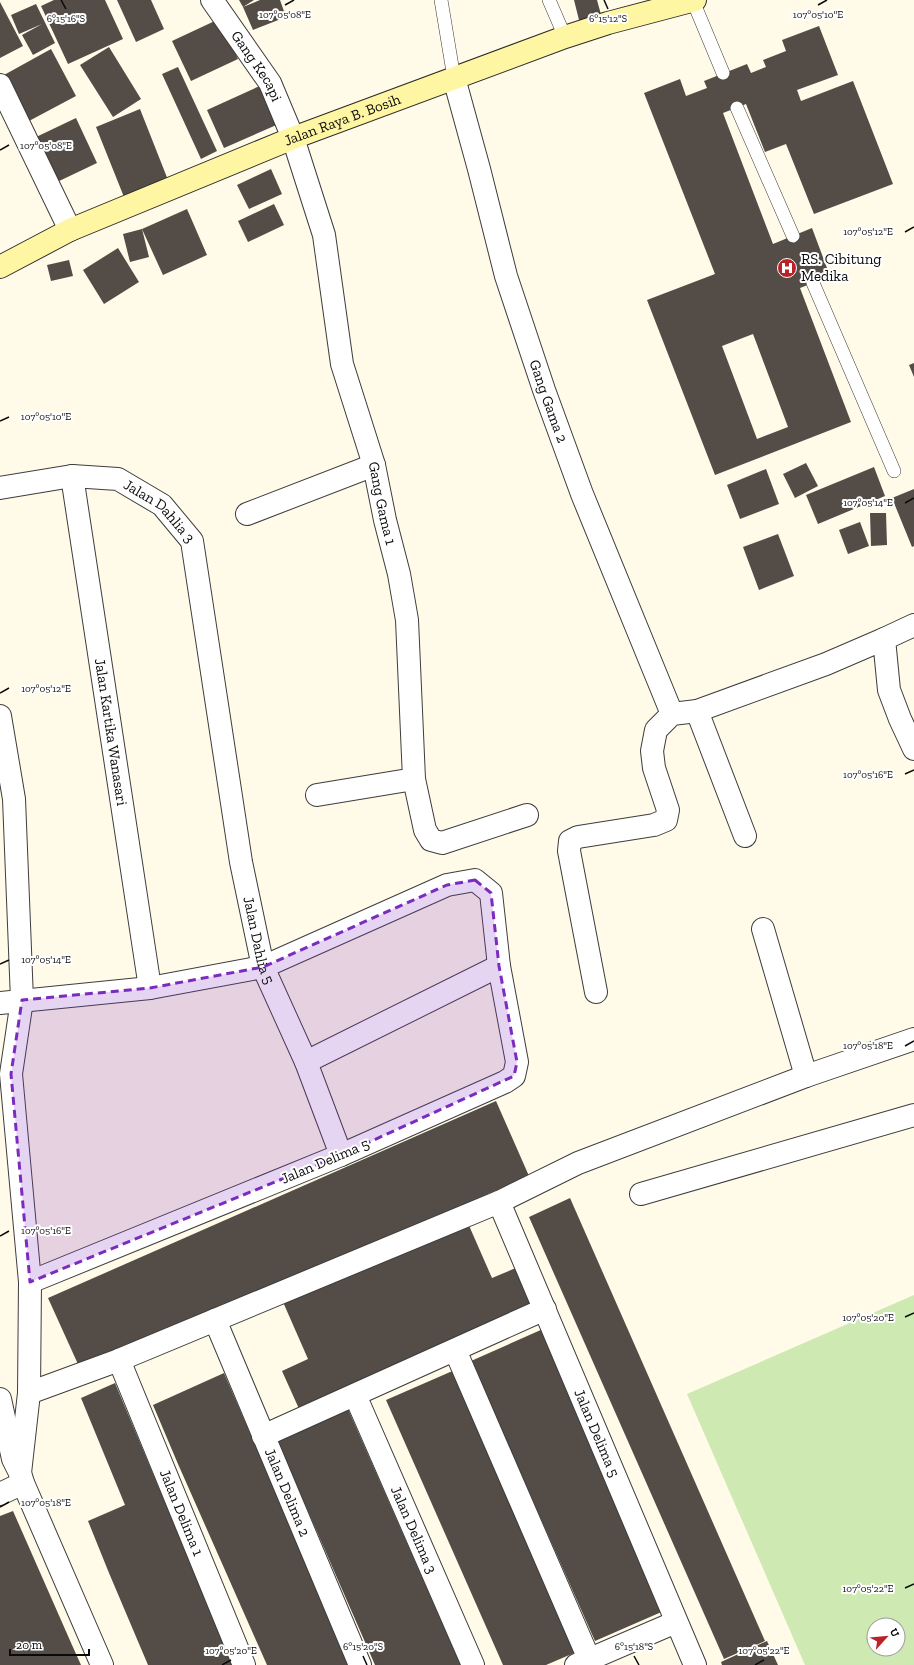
<svg xmlns="http://www.w3.org/2000/svg" width="914" height="1665" viewBox="0 0 914 1665" font-family="'Zilla Slab',serif">
<style>
.green{fill:#cee9b2;fill-rule:evenodd}
.building{fill:#534c47;fill-rule:evenodd}
.lines{fill:none;stroke-linecap:round;stroke-linejoin:round}
.service-casing{stroke:#3d3d3d;stroke-width:14}
.minor-casing{stroke:#3d3d3d;stroke-width:24}
.secondary-casing{stroke:#2c2c2c;stroke-width:24}
.service{stroke:#fff;stroke-width:13}
.minor{stroke:#fff;stroke-width:22}
.secondary{stroke:#fff6a3;stroke-width:22}
.marked{fill:#7b2cbf;fill-opacity:0.2;stroke:#7b2cbf;stroke-width:3;stroke-dasharray:8 5;stroke-linejoin:round}
.ticks{fill:none;stroke:#0a0a0a;stroke-width:1.5}
.labels{text-anchor:middle;stroke-width:4;stroke-linejoin:round;paint-order:stroke}
.street-label{font-size:15px;fill:#0a0a0a;stroke:#fff}
.poi-label{font-size:15px;fill:#0a0a0a;stroke:#fff;text-anchor:start}
.ticks-label{font-size:10px;text-anchor:middle;fill:#0a0a0a;stroke:#fff;stroke-width:4;stroke-linejoin:round;paint-order:stroke}
</style>
<rect width="100%" height="100%" fill="#fffbe8"/>
<path class="green" d="M 914,1295 L 914,1665 L 805,1665 L 687,1394 ZM 874,1625 L 898,1625 L 898,1649 L 874,1649 Z"/>
<path class="building" d="M 54,0 L 105,0 L 123,39 L 68,64 L 41,6 Z
M 117,0 L 151,0 L 164,29 L 136,42 Z
M 239,0 L 254,0 L 243,7 Z
M 260,0 L 280,0 L 286,17 L 253,30 L 243,7 Z
M 574,0 L 597,0 L 603,22 L 581,28 Z
M 0,2 L 23,46 L 0,58 Z
M 36,4 L 55,43 L 33,55 L 22,35 L 42,24 L 19,34 L 11,15 Z
M 219,19 L 238,59 L 191,81 L 172,41 Z
M 819,26 L 838,75 L 797,90 L 801,101 L 853,81 L 893,184 L 814,214 L 786,144 L 765,152 L 746,104 L 723,113 L 773,244 L 812,228 L 830,276 L 800,288 L 851,422 L 715,475 L 647,300 L 715,274 L 644,93 L 680,79 L 686,96 L 707,88 L 704,81 L 747,64 L 751,73 L 766,67 L 763,60 L 786,51 L 782,40 ZM 753,334 L 788,427 L 757,439 L 722,346 Z
M 109,47 L 141,99 L 113,117 L 80,65 Z
M 51,49 L 76,96 L 29,121 L 4,75 Z
M 178,67 L 217,151 L 201,159 L 162,74 Z
M 264,84 L 281,123 L 224,148 L 207,110 Z
M 140,109 L 168,180 L 124,197 L 96,127 Z
M 76,118 L 97,163 L 55,183 L 34,138 Z
M 271,169 L 282,194 L 249,209 L 237,185 Z
M 274,204 L 284,225 L 248,242 L 238,221 Z
M 187,209 L 207,255 L 163,275 L 142,229 L 149,257 L 130,262 L 123,234 L 142,229 Z
M 118,248 L 139,282 L 104,304 L 83,270 Z
M 69,260 L 73,276 L 51,281 L 47,265 Z
M 914,363 L 914,377 L 909,365 Z
M 806,463 L 818,486 L 795,498 L 783,474 Z
M 874,467 L 885,496 L 818,524 L 806,495 Z
M 766,469 L 779,504 L 740,519 L 727,485 Z
M 914,489 L 914,546 L 912,547 L 892,498 Z
M 870,513 L 886,513 L 887,545 L 871,546 Z
M 860,522 L 869,546 L 848,554 L 839,530 Z
M 778,534 L 794,576 L 759,590 L 743,547 Z
M 496,1101 L 529,1176 L 82,1373 L 48,1298 Z
M 570,1198 L 765,1641 L 724,1659 L 529,1217 Z
M 467,1221 L 492,1278 L 518,1267 L 536,1307 L 300,1411 L 282,1371 L 308,1359 L 283,1302 Z
M 543,1329 L 666,1610 L 595,1641 L 471,1361 Z
M 457,1369 L 581,1650 L 546,1665 L 503,1665 L 386,1400 Z
M 224,1373 L 250,1433 L 353,1665 L 267,1665 L 178,1464 L 153,1405 Z
M 115,1383 L 233,1665 L 148,1665 L 109,1573 L 88,1521 L 125,1505 L 81,1398 Z
M 348,1409 L 421,1575 L 461,1665 L 375,1665 L 277,1440 Z
M 13,1511 L 72,1645 L 81,1665 L 0,1665 L 0,1516 Z
M 767,1641 L 778,1665 L 722,1665 L 721,1662 Z"/>
<g class="lines">
<g class="service-casing">
<path id="service" d="M 441,0 L 454,78
M 549,0 L 565,37
M 693,1 L 723,73
M 737,108 L 793,236
M 813,283 L 894,471"/>
</g>
<g class="minor-casing">
<g id="minor">
<path id="s1" d="M 212,0 L 270,83 L 293,138 L 324,235 L 342,364 L 374,465 L 385,520 L 399,574 L 407,620 L 414,779 L 317,795"/>
<path id="s2" d="M 454,78 L 479,169 L 506,276 L 544,390 L 582,494 L 672,714"/>
<path d="M 0,85 L 70,230"/>
<path id="s3" d="M 72,476 L 150,988"/>
<path id="s4" d="M 0,488 L 72,476 L 118,479 L 162,505 L 192,541 L 241,862 L 263,967 L 306,1062 L 341,1155"/>
<path d="M 247,514 L 374,465"/>
<path d="M 884,639 L 914,625"/>
<path d="M 697,711 L 745,836"/>
<path d="M 0,716 L 14,799 L 22,1000 L 11,1074 L 30,1282 L 29,1393 L 20,1473"/>
<path d="M 414,779 L 425,830 L 431,840 L 442,843 L 527,815"/>
<path d="M 763,929 L 806,1076"/>
<path d="M 596,992 L 569,851 L 570,841 L 578,837 L 654,825 L 666,820 L 668,810 L 654,768 L 652,751 L 656,730 L 672,714 L 697,711 L 826,664 L 884,639 L 889,690 L 900,719 L 914,749"/>
<path d="M 0,1003 L 150,988 L 263,967 L 447,885 L 475,880 L 491,893 L 499,966 L 517,1062 L 514,1076 L 505,1082 L 341,1155 L 30,1282"/>
<path d="M 306,1062 L 499,966"/>
<path d="M 641,1194 L 914,1115"/>
<path id="s5" d="M 499,1202 L 695,1665"/>
<path id="s6" d="M 215,1320 L 360,1665"/>
<path d="M 455,1350 L 589,1659"/>
<path id="s7" d="M 119,1360 L 244,1665"/>
<path d="M 29,1393 L 119,1360 L 499,1202 L 578,1163 L 806,1076 L 914,1039"/>
<path id="s8" d="M 355,1395 L 473,1665"/>
<path d="M 0,1399 L 13,1459 L 20,1473 L 23,1483 L 102,1665"/>
<path d="M 263,1436 L 545,1309"/>
<path d="M 0,1494 L 23,1483"/>
<path d="M 576,1665 L 676,1622"/>
</g>
</g>
<g class="secondary-casing">
<g id="secondary">
<path id="s9" d="M 0,267 L 70,230 L 293,138 L 565,37 L 608,23 L 695,0"/>
</g>
</g>
<use href="#service" class="service"/>
<use href="#minor" class="minor"/>
<use href="#secondary" class="secondary"/>
</g>
<path class="marked" d="M 475,880 L 491,893 L 499,966 L 517,1062 L 514,1076 L 341,1155 L 30,1282 L 11,1074 L 22,1000 L 150,988 L 263,967 L 447,885 Z"/>
<path class="ticks" d="M 61,0 L 66,9M 604,0 L 608,9M 285,5 L 294,0M 818,5 L 827,0M 0,150 L 9,145M 905,232 L 914,227M 0,421 L 9,417M 905,503 L 914,498M 0,693 L 9,688M 905,774 L 914,770M 0,964 L 9,960M 905,1046 L 914,1041M 0,1236 L 9,1231M 905,1317 L 914,1313M 0,1507 L 9,1502M 905,1588 L 914,1584M 363,1656 L 367,1665M 634,1656 L 639,1665M 222,1665 L 231,1660M 755,1665 L 764,1660"/>
<defs>
<g id="hospital-disc" transform="scale(1)"><circle r="9.5" fill="#bb2227" stroke="#fff"/><path d="M-5-5h3v3.5h4V-5h3V5h-3V1.5h-4V5h-3Z" fill="#fff"/></g>
</defs>
<g fill-rule="evenodd">
<use href="#hospital-disc" x="787" y="268"/>
</g>
<g class="labels">
<g class="street-label">
<text dy="5" stroke="none"><textPath href="#s1" startOffset="80">Gang Kecapi</textPath></text>
<text dy="5" stroke="none"><textPath href="#s9" startOffset="373">Jalan Raya B. Bosih</textPath></text>
<text dy="5" stroke="none"><textPath href="#s2" startOffset="337">Gang Gama 2</textPath></text>
<text dy="5" stroke="none"><textPath href="#s1" startOffset="538">Gang Gama 1</textPath></text>
<text dy="5" stroke="none"><textPath href="#s4" startOffset="172">Jalan Dahlia 3</textPath></text>
<text dy="5" stroke="none"><textPath href="#s3" startOffset="259">Jalan Kartika Wanasari</textPath></text>
<text dy="5" stroke="none"><textPath href="#s4" startOffset="622">Jalan Dahlia 5</textPath></text>
<text transform="translate(325 1161) rotate(-23)" y="5">Jalan Delima 5</text>
<text dy="5" stroke="none"><textPath href="#s5" startOffset="251">Jalan Delima 5</textPath></text>
<text dy="5" stroke="none"><textPath href="#s6" startOffset="187">Jalan Delima 2</textPath></text>
<text dy="5" stroke="none"><textPath href="#s7" startOffset="165">Jalan Delima 1</textPath></text>
<text dy="5" stroke="none"><textPath href="#s8" startOffset="147">Jalan Delima 3</textPath></text>
</g>
<g class="poi-label">
<text x="801" y="264">RS. Cibitung<tspan x="801" dy="17">Medika</tspan></text>
</g>
</g>
<g class="ticks-label">
<text x="285" y="18">107°05'08"E</text>
<text x="818" y="18">107°05'10"E</text>
<text x="66" y="22">6°15'16"S</text>
<text x="608" y="22">6°15'12"S</text>
<text x="46" y="149">107°05'08"E</text>
<text x="868" y="235">107°05'12"E</text>
<text x="46" y="420">107°05'10"E</text>
<text x="868" y="506">107°05'14"E</text>
<text x="46" y="692">107°05'12"E</text>
<text x="868" y="778">107°05'16"E</text>
<text x="46" y="963">107°05'14"E</text>
<text x="868" y="1049">107°05'18"E</text>
<text x="46" y="1234">107°05'16"E</text>
<text x="868" y="1321">107°05'20"E</text>
<text x="46" y="1506">107°05'18"E</text>
<text x="868" y="1592">107°05'22"E</text>
<text x="363" y="1650">6°15'20"S</text>
<text x="634" y="1650">6°15'18"S</text>
<text x="231" y="1654">107°05'20"E</text>
<text x="764" y="1654">107°05'22"E</text>
</g>
<g transform="translate(886 1637) rotate(63)"><circle r="19" fill="#ffffff" stroke="#9d9d9d"/>
<path d="M0-3L7 15L0 10L-7 15Z" fill="#bb2227"/>
<text y="-6" font-size="11" font-weight="bold" text-anchor="middle" fill="#0a0a0a">U</text>
</g>
<path d="M10 1649v6h79v-6" fill="none" stroke="#0a0a0a" stroke-width="2"/>
<text x="16" y="1649" font-size="12" fill="#0a0a0a" stroke="#ffffff" stroke-width="3" paint-order="stroke">20 m</text>
</svg>
